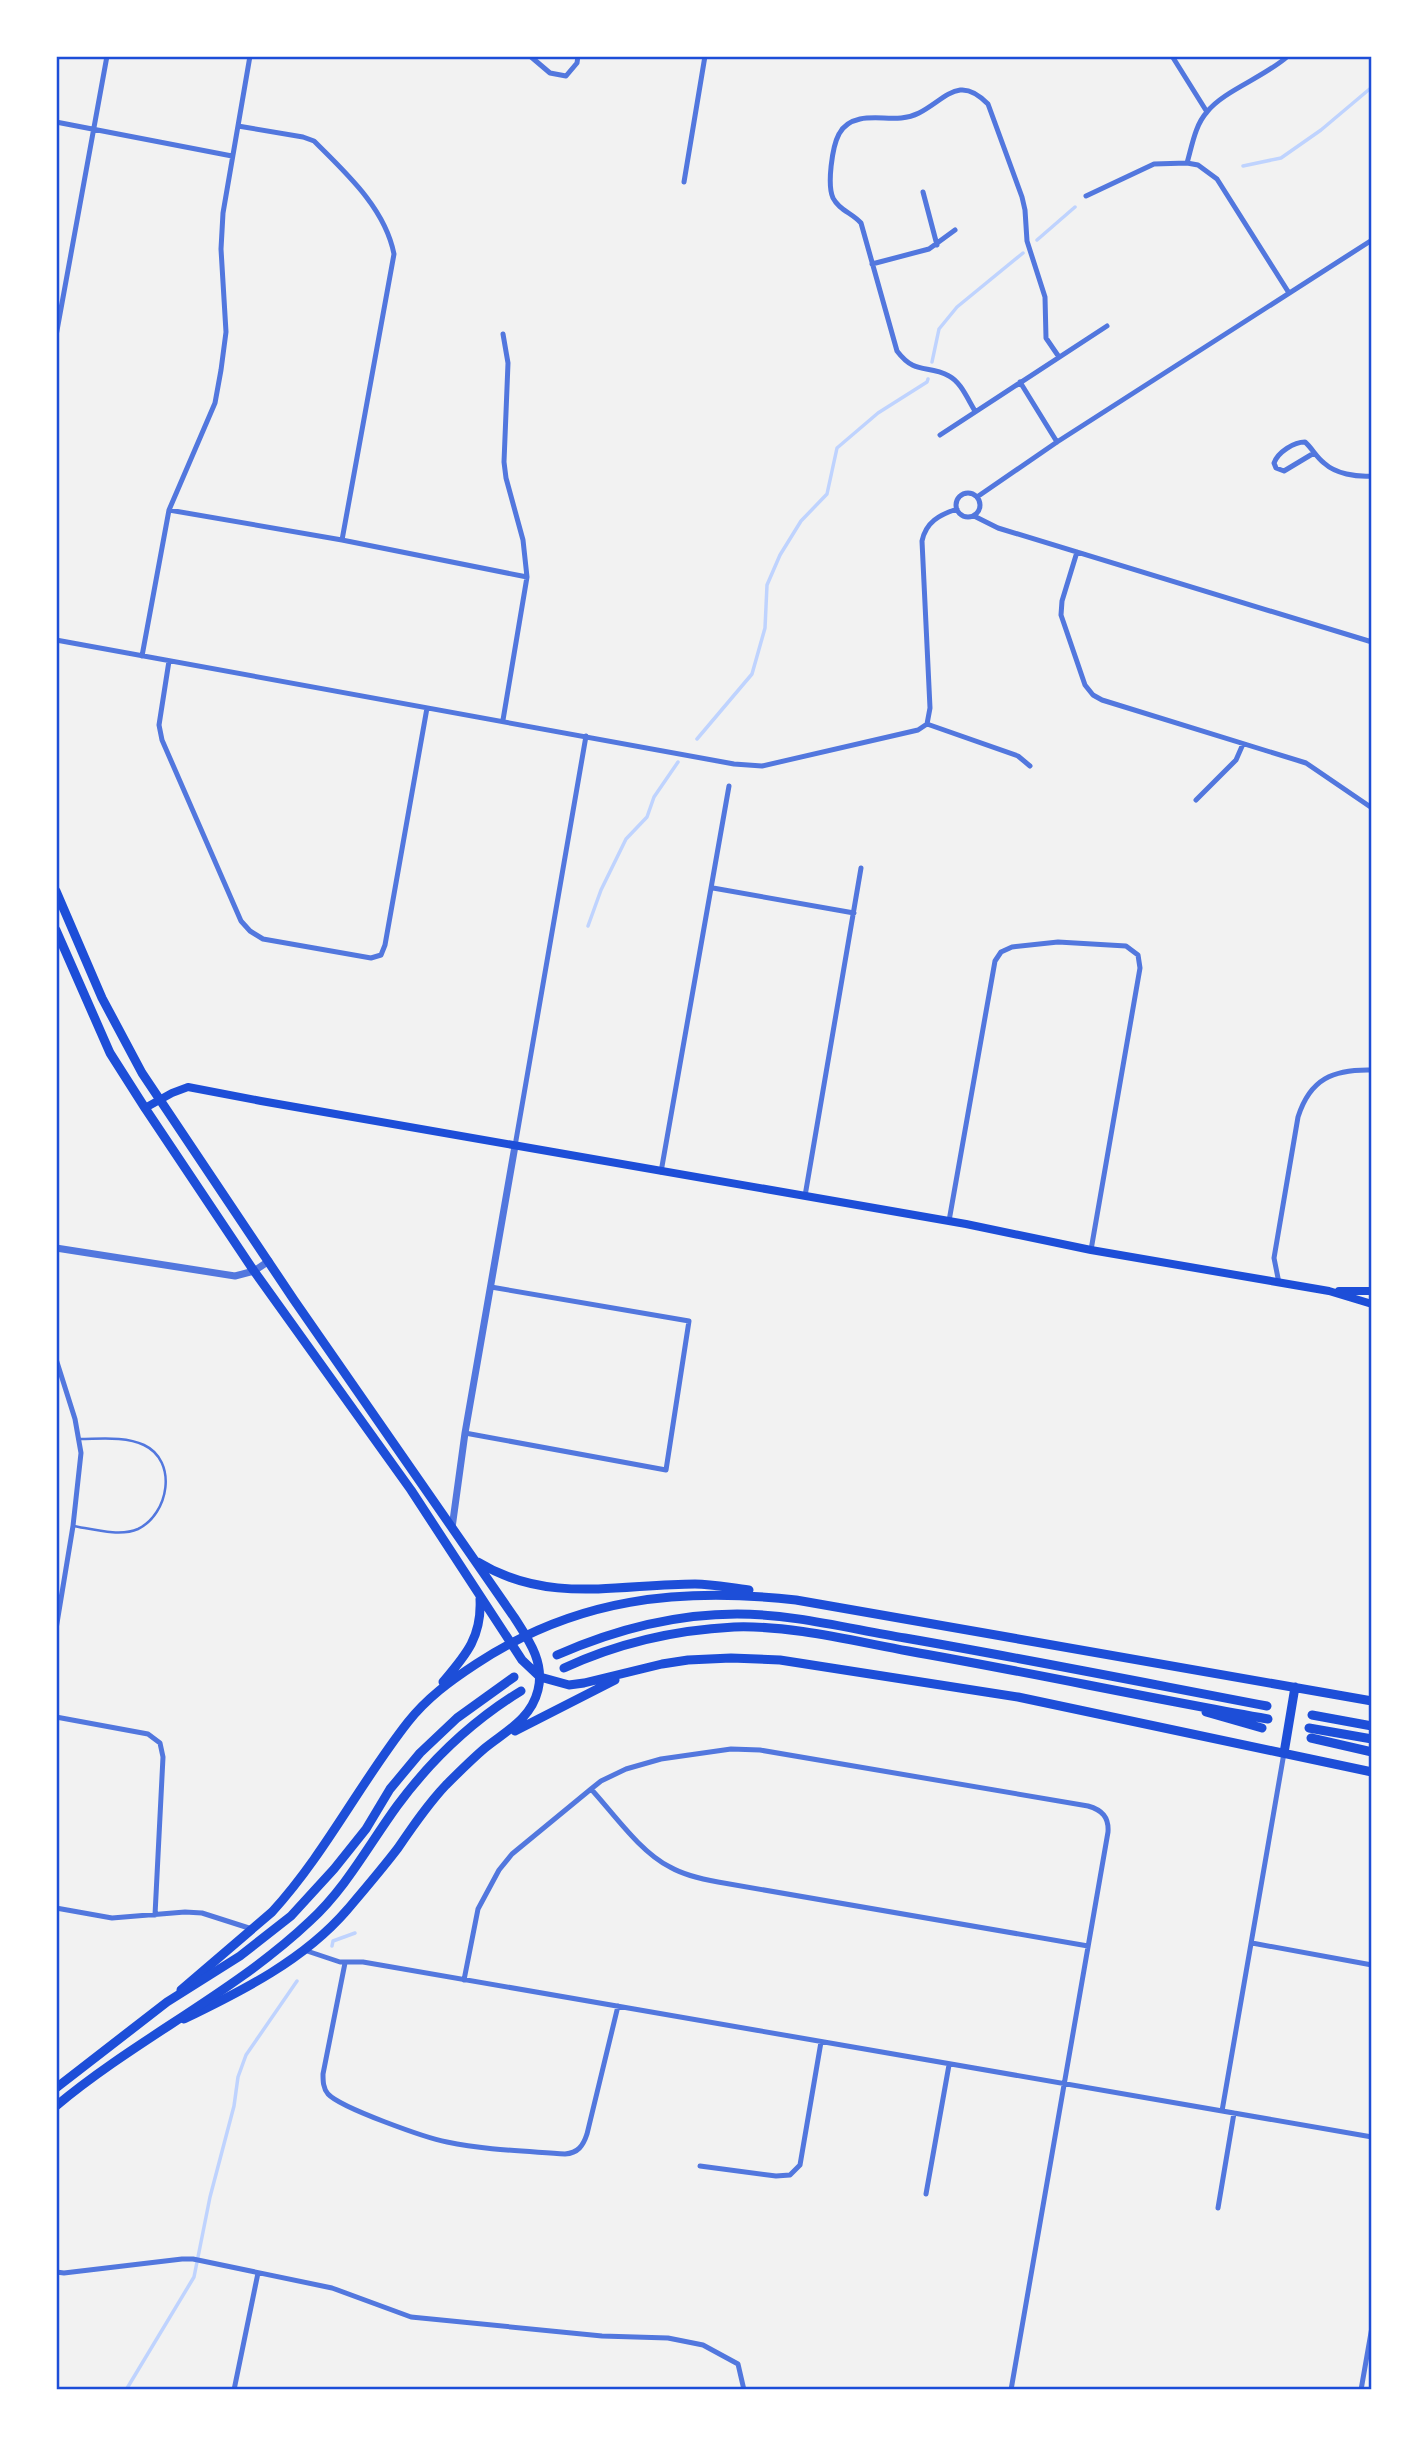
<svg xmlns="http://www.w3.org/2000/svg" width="1428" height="2446" viewBox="0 0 1428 2446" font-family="Roboto,sans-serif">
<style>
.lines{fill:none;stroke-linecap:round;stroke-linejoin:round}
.stream{stroke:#bfd3fe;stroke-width:3.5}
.service{stroke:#5277de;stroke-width:2.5}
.minor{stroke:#5277de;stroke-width:5}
.tertiary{stroke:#5277de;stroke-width:7}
.secondary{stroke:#1d4ed8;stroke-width:8}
.primary{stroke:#1d4ed8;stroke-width:9}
.trunk{stroke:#1d4ed8;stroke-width:9}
.neatline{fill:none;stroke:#1d4ed8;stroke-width:2.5}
</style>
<rect width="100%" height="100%" fill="#f2f2f2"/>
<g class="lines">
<path class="stream" d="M 1243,166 L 1281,158 L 1321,130 L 1372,87
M 1037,240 L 1075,207
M 932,362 L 939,329 L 957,307 L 1023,253
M 697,739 L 752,674 L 765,628 L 767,585 L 780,555 L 801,521 L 827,494 L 837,448 L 878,413 L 927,382 L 928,379
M 588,926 L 601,890 L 626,839 L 647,817 L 654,797 L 678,762
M 332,1946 L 333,1941 L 355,1933
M 126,2390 L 194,2277 L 210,2197 L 234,2106 L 238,2077 L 246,2055 L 297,1981"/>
<path class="service" d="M 73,1526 C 92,1529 120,1537 138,1529 C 169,1514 178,1461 144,1445 C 125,1436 100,1439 80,1439"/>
<path class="minor" d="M 530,56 L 550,73 L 566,76 L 577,63 L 578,56
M 1172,56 L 1207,112
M 56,122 L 232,156
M 238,126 L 303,137 L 314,141 C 346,173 385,208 394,254 L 342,540
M 1187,163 C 1192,146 1195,125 1207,112 C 1223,91 1265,77 1288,56
M 684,182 L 705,56
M 923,192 L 937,245
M 1086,196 L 1154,164 L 1187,163 L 1198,165 L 1217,179 L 1289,293
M 872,264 L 929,249 L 955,230
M 503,334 L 508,363 L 504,462 L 506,478 L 523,540 L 527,577 L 503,720
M 56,336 L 107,56
M 1020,382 L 1057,442
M 975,411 C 968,400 961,382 949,376 C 927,364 916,376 897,351 L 861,223 C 852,213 839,210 833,198 C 827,185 832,147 839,134 C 843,126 851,121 860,119 C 880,115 899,123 919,113 C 946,99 959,74 988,104 L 1022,197 L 1025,210 L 1027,241 L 1045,297 L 1046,338 L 1059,357
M 940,435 L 1107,326
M 1314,453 L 1284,471 L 1276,468 L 1274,463 C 1278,452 1294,442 1305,442 C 1312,448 1316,457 1324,463 C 1336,474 1356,477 1372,476
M956 505a12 12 0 1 1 24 0a12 12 0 1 1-24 0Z
M 977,497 L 1057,442 L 1372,240
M 169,510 L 342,540 L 527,577
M 974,516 L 998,528 L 1372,642
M 1077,552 L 1062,601 L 1061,615 L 1085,685 L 1093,695 L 1102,700 L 1306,763 L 1372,808
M 56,640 L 734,764 L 762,766 L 918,730 L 927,724 L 930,708 L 922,541 C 926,522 939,515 957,509
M 142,656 L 169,510 L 215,403 L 221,370 L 226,332 L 221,249 L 223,213 L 250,56
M 169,661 L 159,725 L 162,740 L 241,921 L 250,931 L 263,939 L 371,958 L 381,955 L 385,945 L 427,708
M 927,724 L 1018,756 L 1030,766
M 1196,800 L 1236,760 L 1243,744
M 713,888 L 854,913
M 515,1146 L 586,736
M 661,1172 L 729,786
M 805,1196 L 861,868
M 949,1221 L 995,961 L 1001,952 L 1012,947 L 1058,942 L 1126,946 L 1138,955 L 1140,968 L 1091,1250
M 1279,1283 L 1274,1258 L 1298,1117 C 1310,1079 1333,1069 1372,1070
M 56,1359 L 75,1419 L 81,1453 L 73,1526 L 56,1629
M 465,1433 L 666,1470 L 689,1321 L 491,1287
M 56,1717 L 148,1734 L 160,1743 L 163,1757 L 155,1915
M 591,1789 C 614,1814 640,1852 670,1867 C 684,1875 701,1879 718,1882 L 1088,1946
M 56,1908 L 112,1918 L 185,1912 L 202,1913 L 252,1929
M 1252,1943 L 1372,1965
M 304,1950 L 340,1962 L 363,1962 L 1372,2137
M 345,1963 L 323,2074 C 323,2081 323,2088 328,2094 C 341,2108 426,2138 447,2142 C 485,2150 526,2151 565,2154 C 578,2153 583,2146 587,2134 L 618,2006
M 464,1980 L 478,1909 L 499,1870 L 512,1854 L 591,1789 L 601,1781 L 626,1769 L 661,1759 L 731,1749 L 760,1750 L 1088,1806 C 1102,1810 1109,1817 1108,1832 L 1011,2390
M 1222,2111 L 1284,1753
M 700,2166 L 776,2176 L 790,2175 L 800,2165 L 821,2042
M 926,2194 L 949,2065
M 1218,2208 L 1234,2113
M 56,2272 L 64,2273 L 182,2259 L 193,2259 L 332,2288 L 411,2317 L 602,2336 L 668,2338 L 703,2345 L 738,2364 L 744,2390
M 234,2390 L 258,2273
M 1361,2390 L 1372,2327"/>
<path class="tertiary" d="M 56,1248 L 235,1276 L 254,1271 L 269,1261
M 452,1528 L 465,1433 L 515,1146"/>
<path class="secondary" d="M 145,1108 L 172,1093 L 188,1087 L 261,1101 L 966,1224 L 1091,1250 L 1329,1291 L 1372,1304
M 1339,1291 L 1372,1291"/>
<path class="primary" d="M 56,891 L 102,998 L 142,1073 L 294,1300 L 514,1617 C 528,1639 545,1662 538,1690 C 531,1719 506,1731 485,1748 C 472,1759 459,1772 446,1785 C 428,1804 413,1826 398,1848 C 382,1869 364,1890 347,1910 C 304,1960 242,1991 184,2019
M 56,930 L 110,1053 L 145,1108 L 254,1271 L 411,1490 L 522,1660 L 540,1677 L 569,1685 L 584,1683 L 662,1664 L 688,1660 L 731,1658 L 780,1660 L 1018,1697 L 1372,1772
M 478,1562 C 548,1605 620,1584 695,1584 C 713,1584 731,1588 749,1590
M 443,1682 C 466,1655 482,1637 480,1599
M 515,1731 L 615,1680
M 1284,1753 L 1295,1687
M 181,1990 L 272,1912 C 325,1854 360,1783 408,1722 C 427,1698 450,1681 476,1664 C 576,1598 679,1587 796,1600 L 1372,1701"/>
<path class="trunk" d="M 557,1655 C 614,1630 674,1614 737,1614 C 793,1614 850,1629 905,1638 C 1026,1659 1146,1683 1267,1706
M 564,1668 C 618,1643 675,1630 734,1627 C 790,1625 853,1641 908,1651 C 1028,1672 1148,1698 1268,1719
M 1206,1712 L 1262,1728
M 1312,1715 L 1372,1726
M 1309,1728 L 1372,1739
M 1311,1738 L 1372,1752
M 56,2088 L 167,2002 L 240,1956 L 291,1916 L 334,1869 L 366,1829 L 390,1789 L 420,1753 L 457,1718 L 514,1677
M 56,2106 C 136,2039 234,1993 310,1921 C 346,1888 368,1846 397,1806 C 431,1760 472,1721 521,1691"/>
</g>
<rect width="1428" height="2446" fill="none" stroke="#ffffff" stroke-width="116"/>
<rect x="58" y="58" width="1312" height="2330" class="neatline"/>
</svg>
